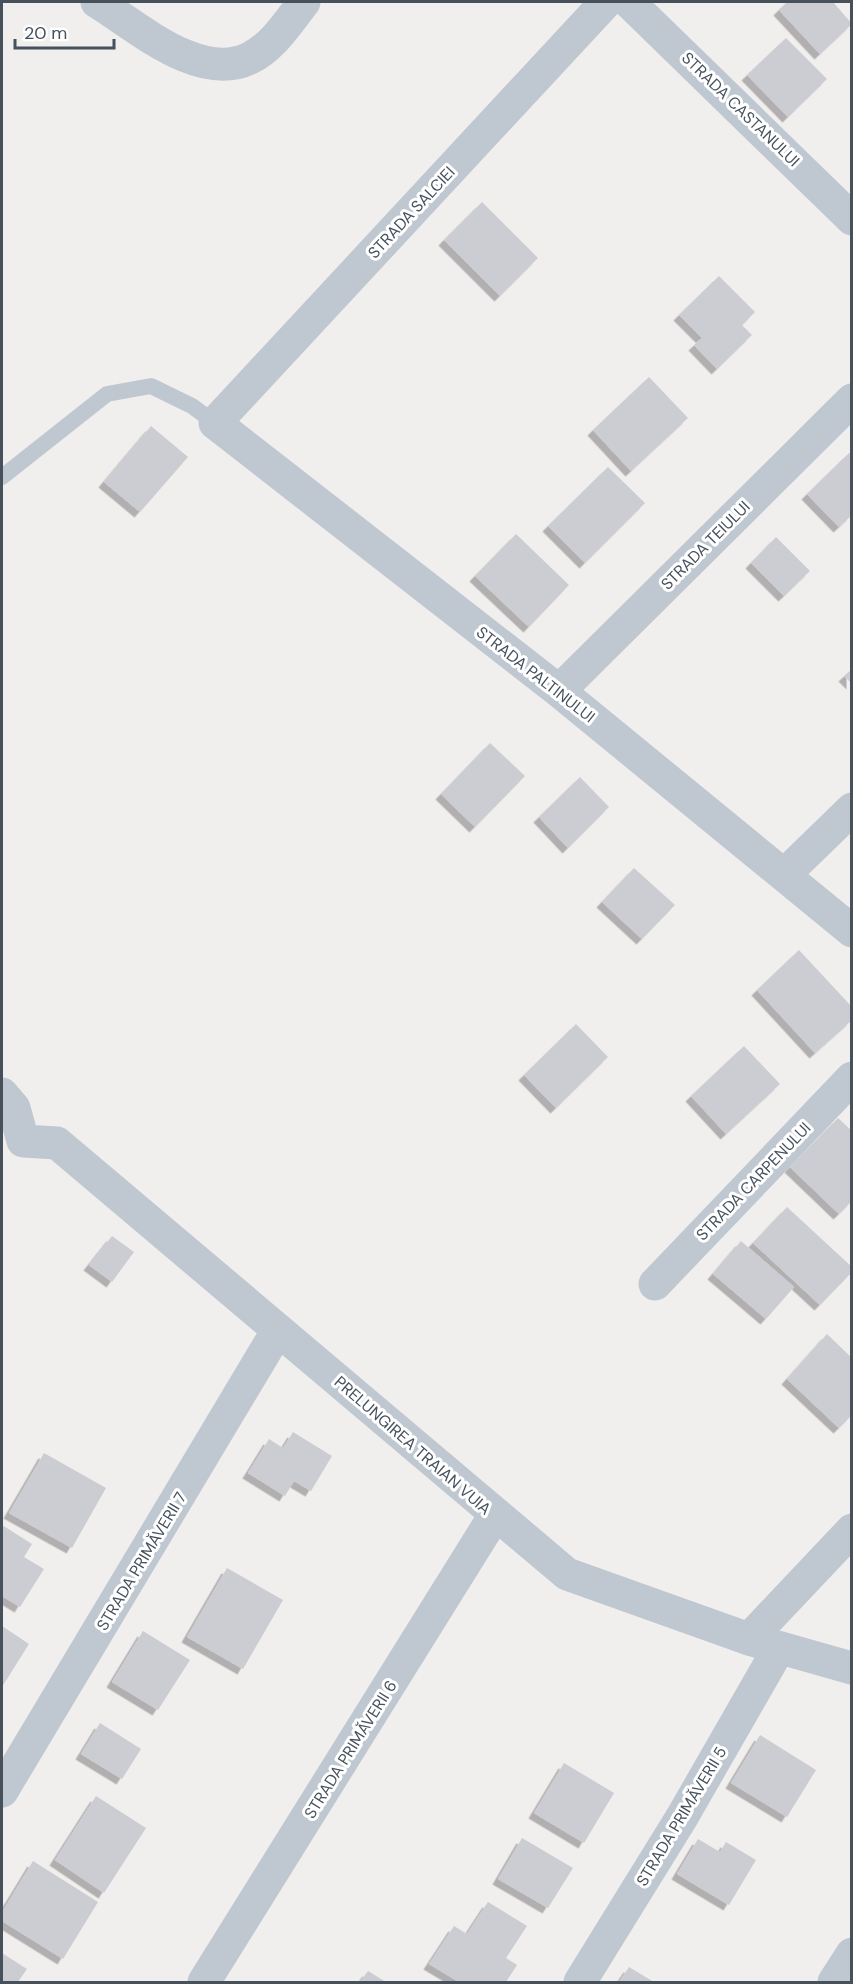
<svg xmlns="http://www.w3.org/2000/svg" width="853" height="1984" viewBox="0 0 853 1984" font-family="'DM Sans',sans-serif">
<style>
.building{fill:#cbcdd3;filter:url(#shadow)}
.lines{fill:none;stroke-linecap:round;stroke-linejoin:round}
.service{stroke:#bfc8d0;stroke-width:16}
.minor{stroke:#bfc8d0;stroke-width:33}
.labels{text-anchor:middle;stroke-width:6;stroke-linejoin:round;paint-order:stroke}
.street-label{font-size:16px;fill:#46515c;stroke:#fff}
</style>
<defs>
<filter id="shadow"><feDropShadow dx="-5.5" dy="5.5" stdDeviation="0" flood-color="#0004"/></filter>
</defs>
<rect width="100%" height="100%" fill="#f1eeee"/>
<path class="building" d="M 787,2 L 833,2 L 852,24 L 820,54 L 779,10 Z
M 786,38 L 827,79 L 788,117 L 747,75 Z
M 482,202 L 538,258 L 500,296 L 444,240 Z
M 719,276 L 755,312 L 742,325 L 752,335 L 717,369 L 694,345 L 702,338 L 679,315 Z
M 649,377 L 688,418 L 631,471 L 593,430 Z
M 151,426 L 188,457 L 140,512 L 104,482 Z
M 849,453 L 852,456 L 852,515 L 839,527 L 807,494 Z
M 608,467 L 645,503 L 585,563 L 548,526 Z
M 516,534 L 569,585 L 529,627 L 475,576 Z
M 776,537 L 810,571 L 784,596 L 751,563 Z
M 852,669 L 852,684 L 844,676 Z
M 490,743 L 525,776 L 475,827 L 441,794 Z
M 580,777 L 609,807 L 568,848 L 539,817 Z
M 634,868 L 675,905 L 642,939 L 602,902 Z
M 799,950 L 852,1007 L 852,1020 L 815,1053 L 757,990 Z
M 576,1024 L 608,1057 L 556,1108 L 524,1075 Z
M 744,1046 L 780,1084 L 726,1134 L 691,1096 Z
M 838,1118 L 852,1131 L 852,1201 L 839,1214 L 790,1167 Z
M 787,1207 L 852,1267 L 852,1272 L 820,1305 L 753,1243 Z
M 112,1236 L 134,1252 L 112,1282 L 89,1265 Z
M 741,1241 L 794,1287 L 766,1319 L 713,1274 Z
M 827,1334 L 852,1358 L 852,1415 L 839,1428 L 787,1379 Z
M 293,1432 L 332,1456 L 311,1491 L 294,1481 L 285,1496 L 248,1473 L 269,1439 L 283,1448 Z
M 44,1453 L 106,1488 L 72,1548 L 9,1513 Z
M 2,1525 L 32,1544 L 24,1557 L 44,1569 L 20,1607 L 2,1596 Z
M 227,1568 L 283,1600 L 243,1669 L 187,1637 Z
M 2,1626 L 29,1644 L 2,1687 Z
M 143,1631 L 190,1660 L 158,1710 L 112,1682 Z
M 100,1723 L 141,1749 L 122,1779 L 81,1754 Z
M 760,1735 L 816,1770 L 787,1817 L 731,1783 Z
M 564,1763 L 614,1793 L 584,1843 L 534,1813 Z
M 96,1796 L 146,1828 L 104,1893 L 55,1860 Z
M 522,1838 L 573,1868 L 548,1908 L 498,1879 Z
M 698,1839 L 720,1852 L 726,1842 L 756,1860 L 729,1905 L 677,1874 Z
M 33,1861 L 98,1902 L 63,1959 L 2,1921 L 2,1912 Z
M 488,1902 L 527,1926 L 506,1958 L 517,1965 L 506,1982 L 459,1982 L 429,1964 L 454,1926 L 467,1934 Z
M 2,1953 L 27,1969 L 18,1982 L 2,1982 Z
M 629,1967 L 654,1982 L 619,1982 Z
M 368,1971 L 386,1982 L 360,1982 Z"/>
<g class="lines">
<path class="service" d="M 2,477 L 107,394 L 151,386 L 192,406 L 215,423"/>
<path class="minor" d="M 97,2 C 138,27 200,83 250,58 C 273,47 289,21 304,2
M 606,2 L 215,423 L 559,691 L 852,931
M 629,2 L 852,219
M 559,691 L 852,400
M 784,875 L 852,809
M 2,1094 L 14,1108 L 23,1141
M 23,1141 L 57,1143 L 567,1574 L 749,1639 L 852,1668
M 655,1284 L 852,1078
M 749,1639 L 852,1530
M 2,1791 L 278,1330
M 204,1982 L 495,1515
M 580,1982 L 682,1817 L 779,1648
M 834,1982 L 852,1954"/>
</g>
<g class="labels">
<g class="street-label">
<text transform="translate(741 109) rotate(44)" y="6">STRADA CASTANULUI</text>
<text transform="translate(411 212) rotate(-47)" y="6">STRADA SALCIEI</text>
<text transform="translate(705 545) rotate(-45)" y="6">STRADA TEIULUI</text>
<text transform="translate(536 674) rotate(38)" y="6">STRADA PALTINULUI</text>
<text transform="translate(753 1181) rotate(-46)" y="6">STRADA CARPENULUI</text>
<text transform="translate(413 1445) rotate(41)" y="6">PRELUNGIREA TRAIAN VUIA</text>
<text transform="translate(141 1561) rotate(-59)" y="6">STRADA PRIMĂVERII 7</text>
<text transform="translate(350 1749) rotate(-58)" y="6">STRADA PRIMĂVERII 6</text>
<text transform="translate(681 1816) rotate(-59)" y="6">STRADA PRIMĂVERII 5</text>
</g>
</g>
<rect width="853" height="1984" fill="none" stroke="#46515c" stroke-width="6"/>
<path d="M15 39v9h99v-9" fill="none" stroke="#46515c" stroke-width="3"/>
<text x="24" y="39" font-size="18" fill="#46515c" stroke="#ffffff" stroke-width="4.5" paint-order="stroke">20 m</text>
</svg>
